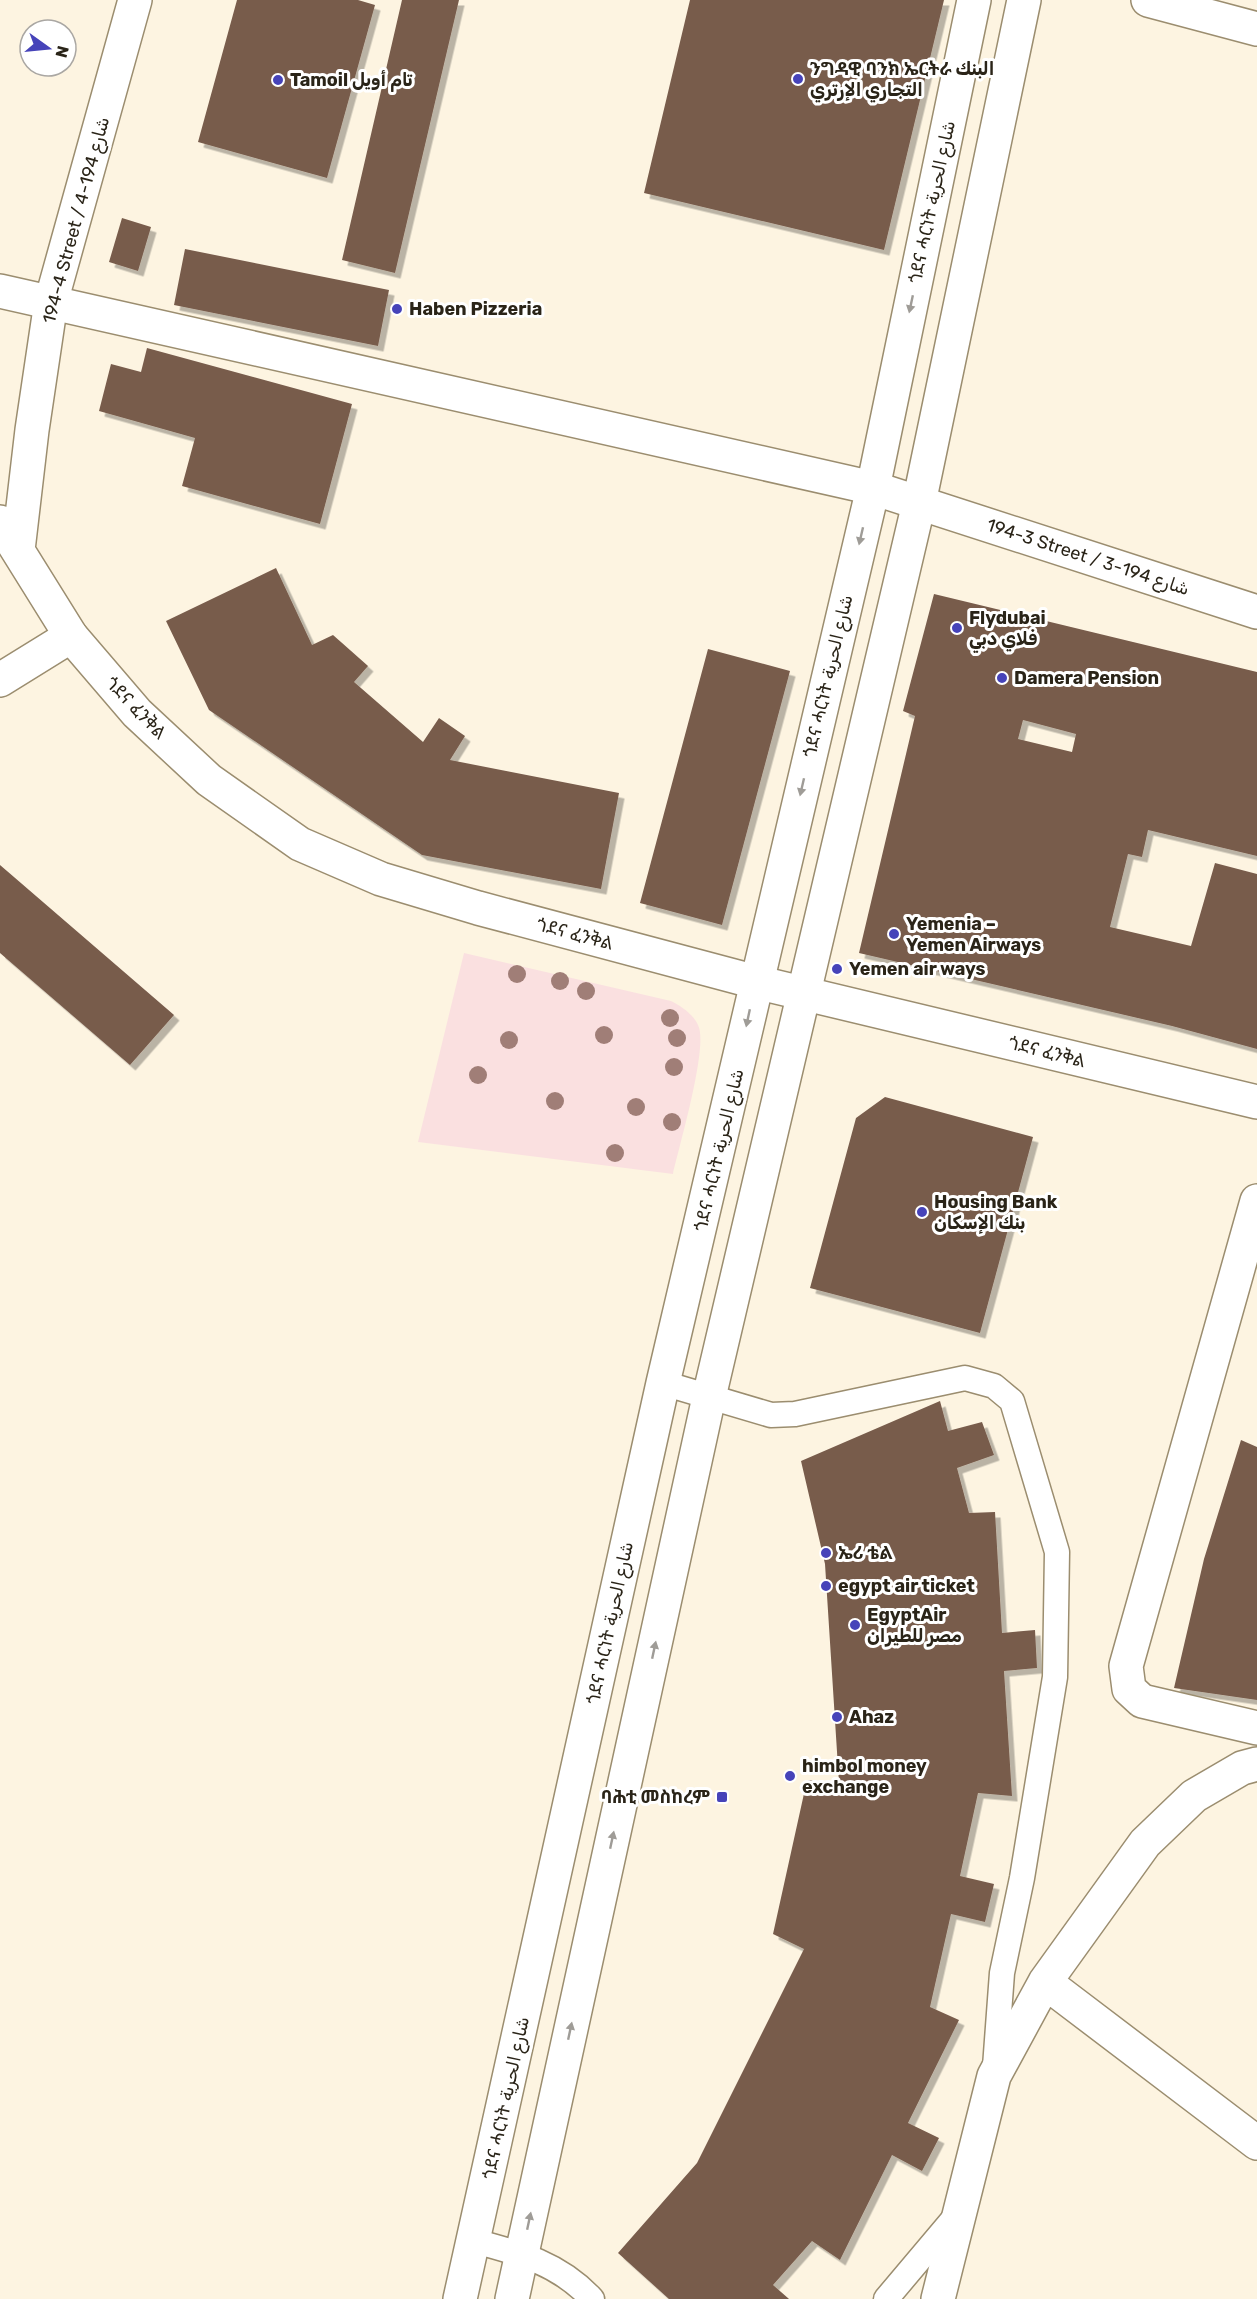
<svg xmlns="http://www.w3.org/2000/svg" width="1257" height="2299" viewBox="0 0 1257 2299" font-family="Rubik,Vazirmatn,'Noto Sans Ethiopic',sans-serif">
<style>
.green{fill:#fae0e0}
.building{fill:#785c4c;fill-rule:evenodd;filter:url(#shadow)}
.lines{fill:none;stroke-linecap:round;stroke-linejoin:round}
.lane-casing{stroke:#9b8d6f;stroke-width:27}
.street-casing{stroke:#9b8d6f;stroke-width:36}
.secondary-casing{stroke:#9b8d6f;stroke-width:36}
.primary-casing{stroke:#9b8d6f;stroke-width:36}
.lane{stroke:#fff;stroke-width:24}
.street{stroke:#fff;stroke-width:33}
.secondary{stroke:#fff;stroke-width:33}
.primary{stroke:#fff;stroke-width:33}
.tree{fill:#a07e77}
.oneway{fill:#9f9c97}
.poi-dot{fill:#4643b9;stroke:#fff;stroke-width:2}
.labels{text-anchor:middle;stroke-width:6;stroke-linejoin:round;paint-order:stroke}
.poi-label{font-size:18px;font-weight:bold;fill:#2a2418;stroke:#fff;text-anchor:start}
.street-label{font-size:18px;fill:#2a2418;stroke:#fff}
</style>
<defs>
<filter id="shadow"><feDropShadow dx="5.5" dy="5.5" stdDeviation="0" flood-color="#0004"/></filter>
</defs>
<rect width="100%" height="100%" fill="#fdf4e1"/>
<path class="green" d="M 464,953 L 671,1001 C 681,1006 693,1014 698,1025 C 709,1045 679,1147 673,1174 L 418,1142 Z"/>
<path class="building" d="M 237,0 L 358,0 L 375,5 L 327,178 L 198,142 Z
M 402,0 L 459,0 L 395,273 L 342,260 Z
M 690,0 L 944,0 L 884,250 L 644,193 Z
M 122,218 L 151,227 L 138,271 L 109,262 Z
M 185,249 L 389,290 L 378,346 L 174,305 Z
M 147,348 L 352,404 L 320,524 L 182,486 L 195,438 L 99,411 L 111,364 L 141,372 Z
M 276,568 L 312,645 L 333,635 L 368,666 L 354,682 L 423,742 L 439,718 L 465,736 L 450,760 L 619,793 L 601,889 L 422,855 L 209,710 L 166,621 Z
M 934,594 L 1257,672 L 1257,856 L 1148,830 L 1142,857 L 1128,854 L 1110,927 L 1191,946 L 1215,863 L 1257,874 L 1257,1049 L 1172,1026 L 859,953 L 915,716 L 903,711 ZM 1023,720 L 1076,734 L 1072,752 L 1018,739 Z
M 708,649 L 790,671 L 722,925 L 640,903 Z
M 0,865 L 174,1015 L 130,1065 L 0,953 Z
M 885,1097 L 1033,1137 L 980,1333 L 810,1288 L 856,1118 Z
M 940,1401 L 948,1431 L 982,1422 L 994,1455 L 957,1468 L 969,1513 L 995,1512 L 1002,1633 L 1035,1630 L 1037,1668 L 1004,1671 L 1012,1796 L 978,1793 L 960,1876 L 994,1884 L 985,1922 L 951,1914 L 930,2007 L 959,2020 L 908,2123 L 939,2138 L 922,2171 L 892,2155 L 840,2260 L 812,2241 L 773,2285 L 789,2299 L 669,2299 L 618,2253 L 697,2163 L 804,1949 L 773,1934 L 807,1780 L 839,1783 L 825,1564 L 801,1461 Z
M 1241,1440 L 1257,1447 L 1257,1700 L 1174,1688 L 1204,1559 Z"/>
<g class="lines">
<g class="lane-casing">
<path id="lane" d="M 663,1383 L 771,1415 L 795,1414 L 965,1378 L 994,1386 L 1012,1401 L 1057,1552 L 1055,1677 L 1022,1878 L 1002,1973 L 995,2067
M 474,2241 C 520,2253 560,2264 592,2299
M 886,2299 L 956,2216"/>
</g>
<g class="street-casing">
<path id="street" d="M 0,291 L 873,488 L 1257,612
M 0,680 L 71,636
M 1257,1201 L 1126,1666 L 1129,1689 L 1142,1701 L 1257,1728
M 1045,1982 L 1257,2143
M 938,2299 L 994,2076 L 1045,1982 L 1145,1843 L 1194,1796 L 1242,1768 L 1257,1764"/>
</g>
<g class="secondary-casing">
<path id="secondary" d="M 1148,0 L 1257,29
M 0,522 L 71,636 L 137,713 L 209,780 L 300,844 L 381,879 L 478,908 L 756,982 L 1257,1102
M 18,550 L 32,430 L 51,302 L 135,0"/>
</g>
<g class="primary-casing">
<path id="primary" d="M 460,2299 L 663,1383 L 873,488 L 974,0
M 512,2299 L 709,1397 L 919,503 L 1024,0"/>
</g>
<use href="#lane" class="lane"/>
<use href="#street" class="street"/>
<use href="#secondary" class="secondary"/>
<use href="#primary" class="primary"/>
</g>
<g class="tree">
<circle cx="517" cy="974" r="9"/>
<circle cx="560" cy="981" r="9"/>
<circle cx="586" cy="991" r="9"/>
<circle cx="670" cy="1018" r="9"/>
<circle cx="604" cy="1035" r="9"/>
<circle cx="677" cy="1038" r="9"/>
<circle cx="509" cy="1040" r="9"/>
<circle cx="674" cy="1067" r="9"/>
<circle cx="478" cy="1075" r="9"/>
<circle cx="555" cy="1101" r="9"/>
<circle cx="636" cy="1107" r="9"/>
<circle cx="672" cy="1122" r="9"/>
<circle cx="615" cy="1153" r="9"/>
</g>
<defs><path id="oneway-solid" d="M-6-.8H1V-3.2L6.5 0L1 3.2V.8H-6Z" transform="scale(1.5)"/></defs>
<g class="oneway">
<use href="#oneway-solid" transform="translate(911 304) rotate(102)"/>
<use href="#oneway-solid" transform="translate(861 536) rotate(103)"/>
<use href="#oneway-solid" transform="translate(802 787) rotate(103)"/>
<use href="#oneway-solid" transform="translate(748 1018) rotate(102)"/>
<use href="#oneway-solid" transform="translate(654 1650) rotate(-78)"/>
<use href="#oneway-solid" transform="translate(612 1840) rotate(-78)"/>
<use href="#oneway-solid" transform="translate(570 2031) rotate(-78)"/>
<use href="#oneway-solid" transform="translate(529 2221) rotate(-78)"/>
</g>
<g class="poi-dot">
<circle cx="798" cy="79" r="6"/>
<circle cx="278" cy="80" r="6"/>
<circle cx="397" cy="309" r="6"/>
<circle cx="957" cy="628" r="6"/>
<circle cx="1002" cy="678" r="6"/>
<circle cx="894" cy="934" r="6"/>
<circle cx="837" cy="969" r="6"/>
<circle cx="922" cy="1212" r="6"/>
<circle cx="826" cy="1553" r="6"/>
<circle cx="826" cy="1586" r="6"/>
<circle cx="855" cy="1625" r="6"/>
<circle cx="837" cy="1717" r="6"/>
<circle cx="790" cy="1776" r="6"/>
<rect x="716" y="1791" width="12" height="12" rx="3"/>
</g>
<g class="labels">
<g class="poi-label">
<text x="810" y="75">ንግዳዊ ባንክ ኤርትራ البنك<tspan x="810" dy="21">التجاري الإرتري</tspan></text>
<text x="290" y="86">Tamoil تام أويل</text>
<text x="409" y="315">Haben Pizzeria</text>
<text x="969" y="624">Flydubai<tspan x="969" dy="21">فلاي دبي</tspan></text>
<text x="1014" y="684">Damera Pension</text>
<text x="906" y="930">Yemenia –<tspan x="906" dy="21">Yemen Airways</tspan></text>
<text x="849" y="975">Yemen air ways</text>
<text x="934" y="1208">Housing Bank<tspan x="934" dy="21">بنك الإسكان</tspan></text>
<text x="838" y="1559">ኤሪ ቴል</text>
<text x="838" y="1592">egypt air ticket</text>
<text x="867" y="1621">EgyptAir<tspan x="867" dy="21">مصر للطيران</tspan></text>
<text x="849" y="1723">Ahaz</text>
<text x="802" y="1772">himbol money<tspan x="802" dy="21">exchange</tspan></text>
<text x="710" y="1803" text-anchor="end">ባሕቲ መስከረም</text>
</g>
<g class="street-label">
<text transform="translate(932 202) rotate(-78)" y="6">ጎደና ሓርነት شارع الحرية</text>
<text transform="translate(76 220) rotate(-75)" y="6">194-4 Street / شارع 194-4</text>
<text transform="translate(1088 557) rotate(18)" y="6">194-3 Street / شارع 194-3</text>
<text transform="translate(828 676) rotate(-77)" y="6">ጎደና ሓርነት شارع الحرية</text>
<text transform="translate(136 708) rotate(46)" y="6">ጎደና ፈንቅል</text>
<text transform="translate(575 934) rotate(15)" y="6">ጎደና ፈንቅል</text>
<text transform="translate(1047 1052) rotate(14)" y="6">ጎደና ፈንቅል</text>
<text transform="translate(719 1150) rotate(-77)" y="6">ጎደና ሓርነት شارع الحرية</text>
<text transform="translate(610 1623) rotate(-78)" y="6">ጎደና ሓርነት شارع الحرية</text>
<text transform="translate(506 2098) rotate(-78)" y="6">ጎደና ሓርነት شارع الحرية</text>
</g>
</g>
<g transform="translate(48 48) rotate(105)"><circle r="28" fill="#ffffff" stroke="#aaa7a3" stroke-width="1.5"/>
<path d="M0-4.5L10 22L0 15L-10 22Z" fill="#4643b9"/>
<text y="-9" font-size="16" font-weight="bold" text-anchor="middle" fill="#2a2418">N</text>
</g>
</svg>
